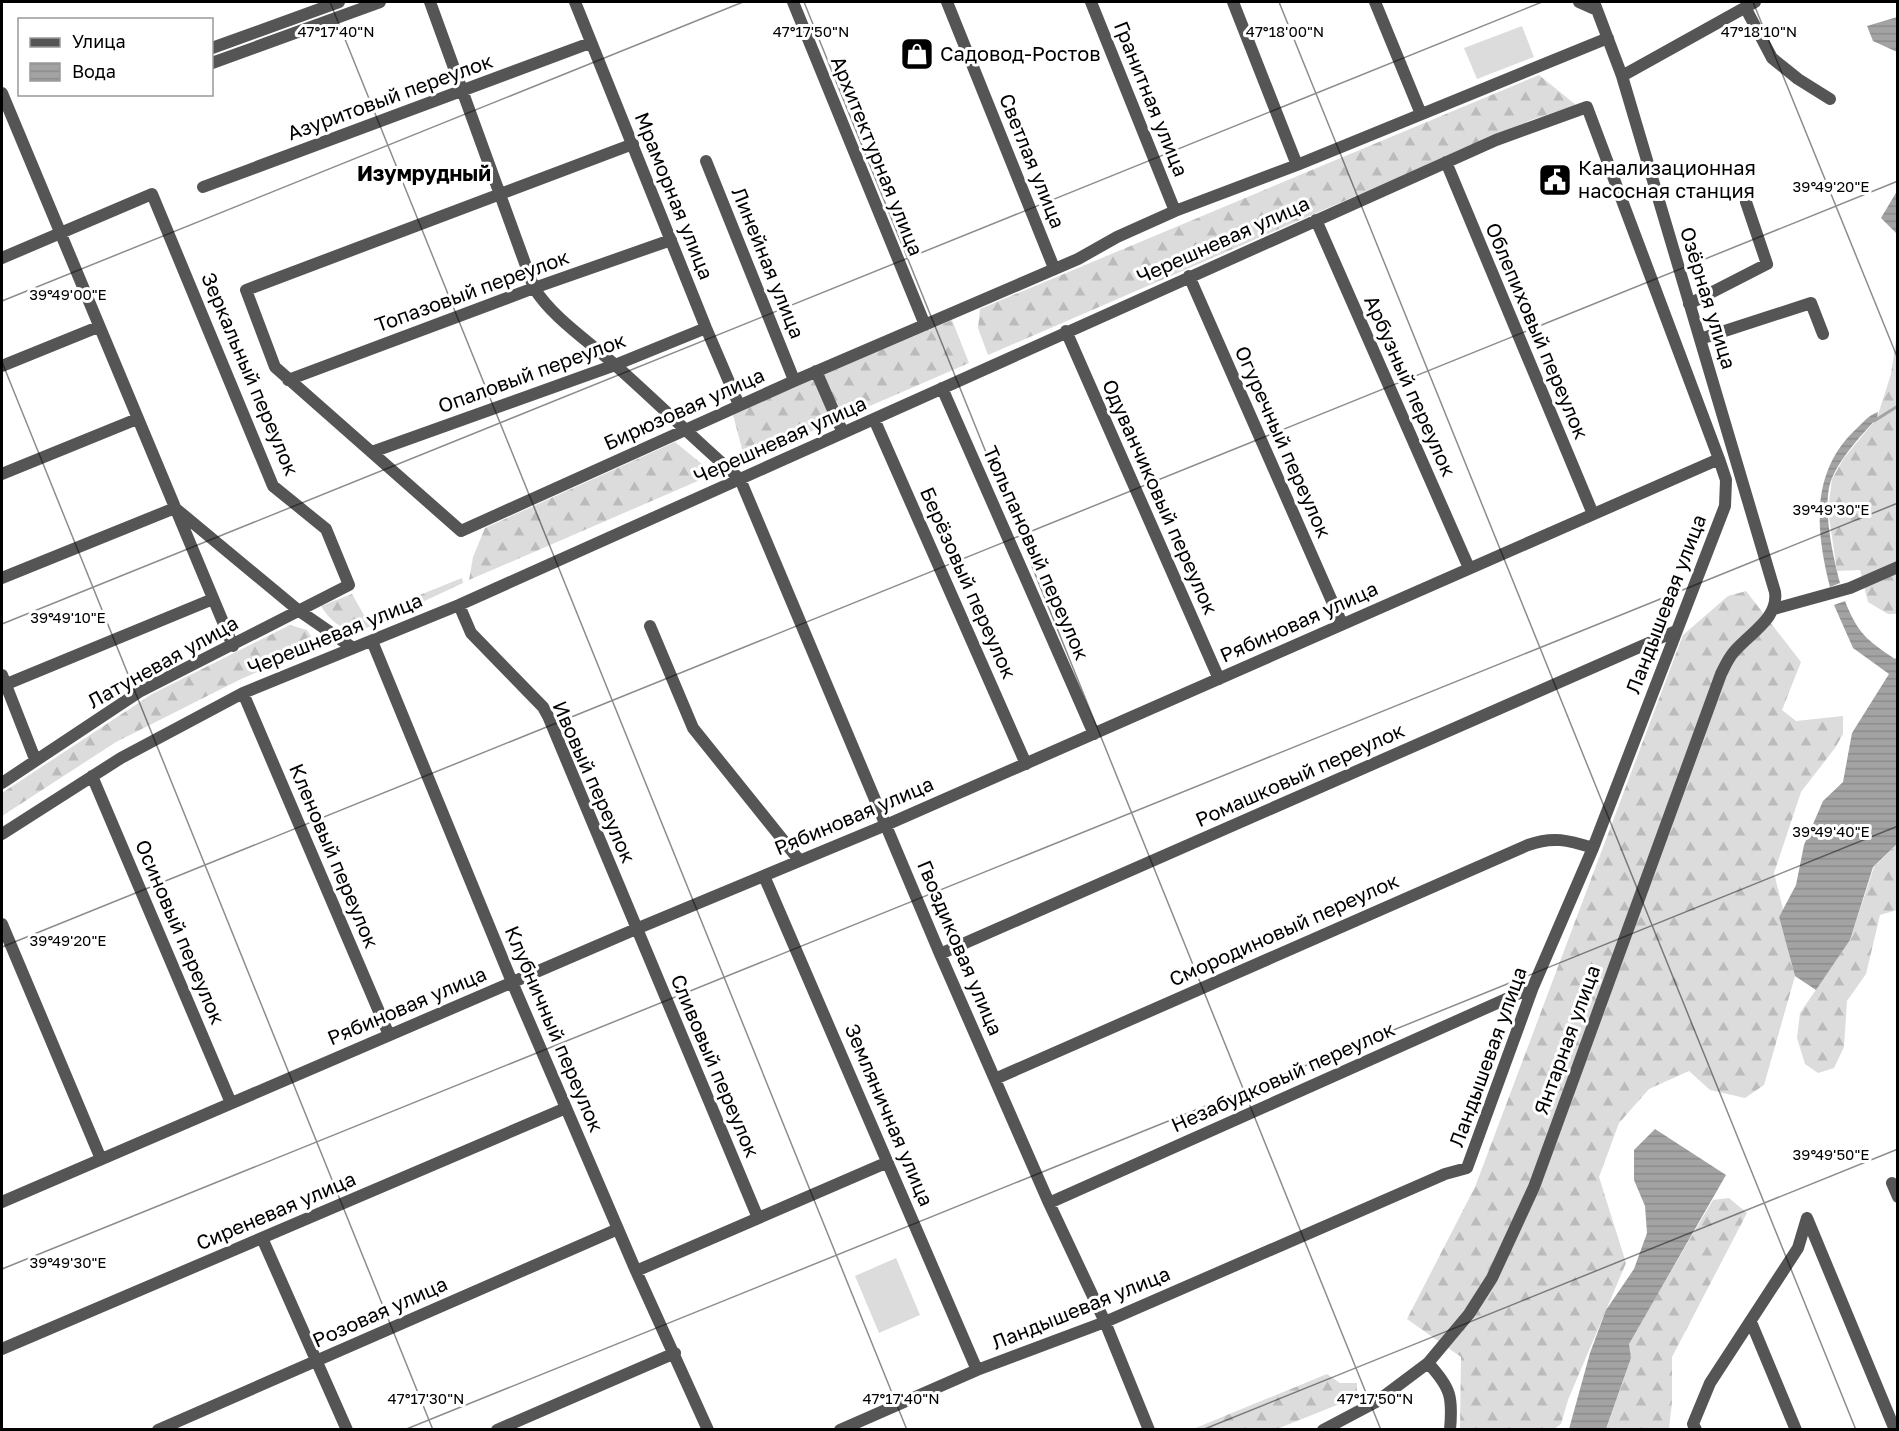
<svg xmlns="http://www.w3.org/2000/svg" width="1899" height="1431" viewBox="0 0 1899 1431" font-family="'Golos Text',sans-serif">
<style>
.grass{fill:#dcdcdc}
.forest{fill:url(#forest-firs)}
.water{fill:url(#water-rules)}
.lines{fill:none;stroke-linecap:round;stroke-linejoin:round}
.stream{stroke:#a3a3a3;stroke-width:3}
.minor{stroke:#555;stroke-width:12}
.ticks{fill:none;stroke:#000;stroke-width:1.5;stroke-opacity:0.45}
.labels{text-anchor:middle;stroke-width:6;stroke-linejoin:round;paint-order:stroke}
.poi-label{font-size:20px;fill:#000;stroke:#fff;text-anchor:start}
.street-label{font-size:20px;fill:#000;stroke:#fff}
.neighbourhood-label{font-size:21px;font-weight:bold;fill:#000;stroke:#fff}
.ticks-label{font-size:15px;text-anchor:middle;fill:#000;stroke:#fff;stroke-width:6;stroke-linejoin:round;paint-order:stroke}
</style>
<defs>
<pattern id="forest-firs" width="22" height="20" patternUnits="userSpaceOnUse" patternTransform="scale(1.5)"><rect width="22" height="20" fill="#dcdcdc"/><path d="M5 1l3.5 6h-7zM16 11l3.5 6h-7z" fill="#bbb"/></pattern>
<pattern id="water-rules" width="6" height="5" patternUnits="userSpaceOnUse" patternTransform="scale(1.5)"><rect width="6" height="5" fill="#a3a3a3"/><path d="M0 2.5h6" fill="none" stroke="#8b8b8b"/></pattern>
</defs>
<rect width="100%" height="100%" fill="#fff"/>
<path class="grass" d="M 1522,26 L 1534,57 L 1477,79 L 1464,48 Z
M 896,1258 L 920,1315 L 879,1333 L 855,1276 Z"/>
<path class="forest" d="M 1539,75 L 1576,105 L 1531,120 L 988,355 L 978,328 L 980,309 Z
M 952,320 L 969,363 L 745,460 L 733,415 L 789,389 Z
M 1896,340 L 1897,340 L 1897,614 L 1888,614 L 1868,602 L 1860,570 L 1837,571 L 1828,510 L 1832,479 L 1844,458 L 1877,418 L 1891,374 Z
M 675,442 L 714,474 L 469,580 L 473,557 L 485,528 Z
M 462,578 L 463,583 L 358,632 C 340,628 331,622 321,606 L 352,594 L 365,617 Z
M 1746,591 L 1801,662 L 1782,710 L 1796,721 L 1843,716 L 1843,734 L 1835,748 L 1801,792 L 1774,873 L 1783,909 L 1779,917 L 1795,976 L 1764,1085 L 1745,1098 L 1710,1090 L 1689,1071 L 1649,1089 L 1619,1123 L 1599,1177 L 1626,1263 L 1568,1400 L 1561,1424 L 1554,1429 L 1460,1429 L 1461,1357 L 1407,1319 L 1475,1187 L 1683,635 L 1728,596 Z
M 290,625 L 307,630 L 317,646 L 239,680 L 116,742 L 2,816 L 2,793 L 152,694 Z
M 1897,844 L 1897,910 L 1880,915 L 1866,974 L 1847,1001 L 1844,1047 L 1834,1068 L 1818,1073 L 1805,1064 L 1797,1038 L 1800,1013 L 1850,940 L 1874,867 Z
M 1729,1198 L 1747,1213 L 1672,1357 L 1672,1402 L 1669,1429 L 1606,1430 L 1631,1358 L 1628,1344 L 1713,1200 Z
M 1327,1374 L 1340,1383 L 1357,1383 L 1357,1397 L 1277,1429 L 1193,1429 Z"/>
<path class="water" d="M 1897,17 L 1898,17 L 1897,52 L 1873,41 L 1867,26 Z
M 1897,191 L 1897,234 L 1881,218 Z
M 1878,412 L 1877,418 C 1861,436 1842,455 1832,478 C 1821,504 1833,556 1840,583 L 1830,587 C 1816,532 1810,475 1853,432 C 1861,425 1868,415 1878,412 Z
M 1845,601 C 1858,634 1867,640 1895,659 L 1897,656 L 1897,844 L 1873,867 L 1850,940 L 1816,990 L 1795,976 L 1779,917 L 1796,885 L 1804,845 L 1823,801 L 1843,782 L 1852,733 L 1889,674 L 1853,648 L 1834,605 Z
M 1655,1129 L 1726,1175 L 1629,1344 L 1631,1358 L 1606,1429 L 1569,1429 L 1590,1353 L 1606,1310 L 1634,1269 L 1647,1233 L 1645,1206 L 1634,1180 L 1634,1150 Z"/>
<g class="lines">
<path class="stream" d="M 1874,421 L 1898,406"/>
<path class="minor" d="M 430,2 L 534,288 C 553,318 587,340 614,364 C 657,402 697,442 740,479 L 940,954 L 1049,1203 L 1105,1322 L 1149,1430
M 575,2 L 706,328 L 739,405
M 793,2 L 925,325
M 947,2 L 1054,268
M 1091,2 L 1175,211
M 1233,2 L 1297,165
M 1375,2 L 1421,114
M 1579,2 L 1597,10
M 1594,2 L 1622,76
M 1745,7 L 1772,58 L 1798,79 L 1830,99
M 212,48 L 339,2
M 212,63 L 380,2
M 2,93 L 233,646
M 633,144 L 246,290 L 275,367 L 461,531 L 794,381 L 1078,259 L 1117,237 L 1175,211 L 1297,165 L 1608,38
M 706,161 L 794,380
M 1446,162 L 1593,514
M 203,187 L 590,43
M 1316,220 L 1469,568
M 2,258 L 152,194 L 273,486 L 326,529 L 349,585 L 139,692 L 2,783
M 1189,276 L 1342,624
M 1689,304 L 1767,264 L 1746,202
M 1066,331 L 1219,679
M 1700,339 L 1811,303 L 1823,334
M 2,366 L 98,327
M 816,371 L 843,433
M 288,380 L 534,288 L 671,240
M 942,388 L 1094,734
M 874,419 L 1026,764
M 372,452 L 615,365 L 706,328
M 2,474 L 137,419
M 2,578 L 175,508 L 298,610 L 353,648
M 459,605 L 471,633 L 543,707 L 548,716 L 758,1218
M 1774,609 L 1850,588 L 1898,567
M 650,626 L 693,728 L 799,860
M 372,641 L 512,982 L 636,1271 L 708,1430
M 2,675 L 35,759
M 2,686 L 213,599
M 243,693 L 389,1035
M 92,776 L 231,1103
M 2,834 L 121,758 L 243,693 L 459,605 L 1496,140 L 1587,107 L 1719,459 L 1726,480 L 1725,506 L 1593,848 L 1533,987 L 1467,1168 L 1445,1174 L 1105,1322 L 977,1370 L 840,1430
M 764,876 L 977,1370
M 2,924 L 101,1159
M 940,954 L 1676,631
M 995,1079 L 1528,845 C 1553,836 1568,840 1593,848
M 1892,1183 L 1898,1197
M 2,1202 L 636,929 L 886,825 L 1719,459
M 1049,1203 L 1533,987
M 1807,1218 L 1895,1430
M 262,1238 L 347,1430
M 636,1271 L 888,1162
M 1751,1322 L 1796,1430
M 2,1349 L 566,1108
M 1428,1363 C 1451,1388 1453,1397 1450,1430
M 158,1430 L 618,1229
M 497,1430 L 675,1353
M 1323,1430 L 1376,1402 L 1428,1363 L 1469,1314 L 1492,1278 L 1534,1187 L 1721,674 C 1725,666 1728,659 1733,653 C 1748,634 1779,619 1775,592 L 1622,76 L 1755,2
M 1696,1430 L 1693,1424 L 1710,1383 L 1798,1248 L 1807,1218"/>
</g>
<path class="ticks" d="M 330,2 L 907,1430M 804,2 L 1381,1430M 1279,2 L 1856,1430M 1753,2 L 1898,359M 2,301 L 743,2M 2,362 L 433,1430M 2,624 L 1542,2M 2,947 L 1898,181M 2,1269 L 1898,503M 404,1430 L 1898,826M 1202,1430 L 1898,1149"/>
<defs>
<g id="shop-square" transform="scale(1.725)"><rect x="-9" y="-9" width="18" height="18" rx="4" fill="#000" stroke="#fff"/><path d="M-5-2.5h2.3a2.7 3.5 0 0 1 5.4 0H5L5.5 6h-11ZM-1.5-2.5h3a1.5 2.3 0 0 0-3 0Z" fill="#fff"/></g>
<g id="civic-square" transform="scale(1.725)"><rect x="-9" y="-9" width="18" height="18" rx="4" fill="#000" stroke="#fff"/><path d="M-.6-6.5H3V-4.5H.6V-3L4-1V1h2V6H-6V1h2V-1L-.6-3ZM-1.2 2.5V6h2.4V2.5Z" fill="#fff"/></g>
</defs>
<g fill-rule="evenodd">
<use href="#shop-square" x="917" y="54"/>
<use href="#civic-square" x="1555" y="180"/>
</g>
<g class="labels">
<g class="poi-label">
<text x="940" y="61">Садовод-Ростов</text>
<text x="1578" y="175">Канализационная<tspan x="1578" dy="23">насосная станция</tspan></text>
</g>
<g class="street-label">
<text transform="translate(390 97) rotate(-20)" y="7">Азуритовый переулок</text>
<text transform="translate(1151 99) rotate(68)" y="7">Гранитная улица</text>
<text transform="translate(877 156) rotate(68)" y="7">Архитектурная улица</text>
<text transform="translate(1032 161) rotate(68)" y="7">Светлая улица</text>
<text transform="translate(674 196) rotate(68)" y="7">Мраморная улица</text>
<text transform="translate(1223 240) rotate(-24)" y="7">Черешневая улица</text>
<text transform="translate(768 263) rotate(68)" y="7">Линейная улица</text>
<text transform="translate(472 291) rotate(-20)" y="7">Топазовый переулок</text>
<text transform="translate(1708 298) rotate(73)" y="7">Озёрная улица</text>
<text transform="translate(1537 331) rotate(67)" y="7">Облепиховый переулок</text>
<text transform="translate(532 373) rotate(-20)" y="7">Опаловый переулок</text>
<text transform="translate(250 374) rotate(67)" y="7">Зеркальный переулок</text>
<text transform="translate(1410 386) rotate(66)" y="7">Арбузный переулок</text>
<text transform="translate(684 409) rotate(-24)" y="7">Бирюзовая улица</text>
<text transform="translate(780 440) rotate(-24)" y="7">Черешневая улица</text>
<text transform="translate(1283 442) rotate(66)" y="7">Огуречный переулок</text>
<text transform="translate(1160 497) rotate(66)" y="7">Одуванчиковый переулок</text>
<text transform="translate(1036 553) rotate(66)" y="7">Тюльпановый переулок</text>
<text transform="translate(968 583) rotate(66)" y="7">Берёзовый переулок</text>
<text transform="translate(1666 604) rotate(-69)" y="7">Ландышевая улица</text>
<text transform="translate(1299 622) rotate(-24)" y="7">Рябиновая улица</text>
<text transform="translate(335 634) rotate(-22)" y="7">Черешневая улица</text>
<text transform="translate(163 662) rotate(-29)" y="7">Латуневая улица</text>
<text transform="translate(1300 775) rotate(-24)" y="7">Ромашковый переулок</text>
<text transform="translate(594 782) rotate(66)" y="7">Ивовый переулок</text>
<text transform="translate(854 816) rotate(-23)" y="7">Рябиновая улица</text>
<text transform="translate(334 856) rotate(67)" y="7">Кленовый переулок</text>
<text transform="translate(1284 930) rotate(-24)" y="7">Смородиновый переулок</text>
<text transform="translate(180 932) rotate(67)" y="7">Осиновый переулок</text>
<text transform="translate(960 948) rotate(67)" y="7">Гвоздиковая улица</text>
<text transform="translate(407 1006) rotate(-23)" y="7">Рябиновая улица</text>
<text transform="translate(554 1029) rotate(67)" y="7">Клубничный переулок</text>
<text transform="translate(1567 1040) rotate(-70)" y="7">Янтарная улица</text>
<text transform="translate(1488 1057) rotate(-70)" y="7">Ландышевая улица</text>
<text transform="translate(715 1066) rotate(67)" y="7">Сливовый переулок</text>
<text transform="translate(1283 1077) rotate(-24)" y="7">Незабудковый переулок</text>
<text transform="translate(889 1115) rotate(67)" y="7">Земляничная улица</text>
<text transform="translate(276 1211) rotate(-23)" y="7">Сиреневая улица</text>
<text transform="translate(1081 1308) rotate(-22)" y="7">Ландышевая улица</text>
<text transform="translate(380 1312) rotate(-24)" y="7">Розовая улица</text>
</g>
<g class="neighbourhood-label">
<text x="424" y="181">Изумрудный</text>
</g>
</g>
<g class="ticks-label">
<text x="336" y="37">47°17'40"N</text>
<text x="811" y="37">47°17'50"N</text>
<text x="1285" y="37">47°18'00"N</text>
<text x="1759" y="37">47°18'10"N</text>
<text x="1831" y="192">39°49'20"E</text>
<text x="68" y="300">39°49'00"E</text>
<text x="1831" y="515">39°49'30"E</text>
<text x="68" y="623">39°49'10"E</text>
<text x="1831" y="837">39°49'40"E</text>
<text x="68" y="946">39°49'20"E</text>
<text x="1831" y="1160">39°49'50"E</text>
<text x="68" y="1268">39°49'30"E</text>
<text x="426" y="1404">47°17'30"N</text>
<text x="901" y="1404">47°17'40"N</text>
<text x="1375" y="1404">47°17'50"N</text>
</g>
<rect width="1899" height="1431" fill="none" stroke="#000000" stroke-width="6"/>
<rect x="18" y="18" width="195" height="78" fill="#ffffff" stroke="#999999" stroke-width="1.5"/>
<rect x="30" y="38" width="30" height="9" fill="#555555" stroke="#999999" stroke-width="1.5"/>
<text x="72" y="48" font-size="18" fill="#000000">Улица</text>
<rect x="30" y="63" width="30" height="18" fill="url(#water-rules)" stroke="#999999" stroke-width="1.5"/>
<text x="72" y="78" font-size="18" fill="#000000">Вода</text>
</svg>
